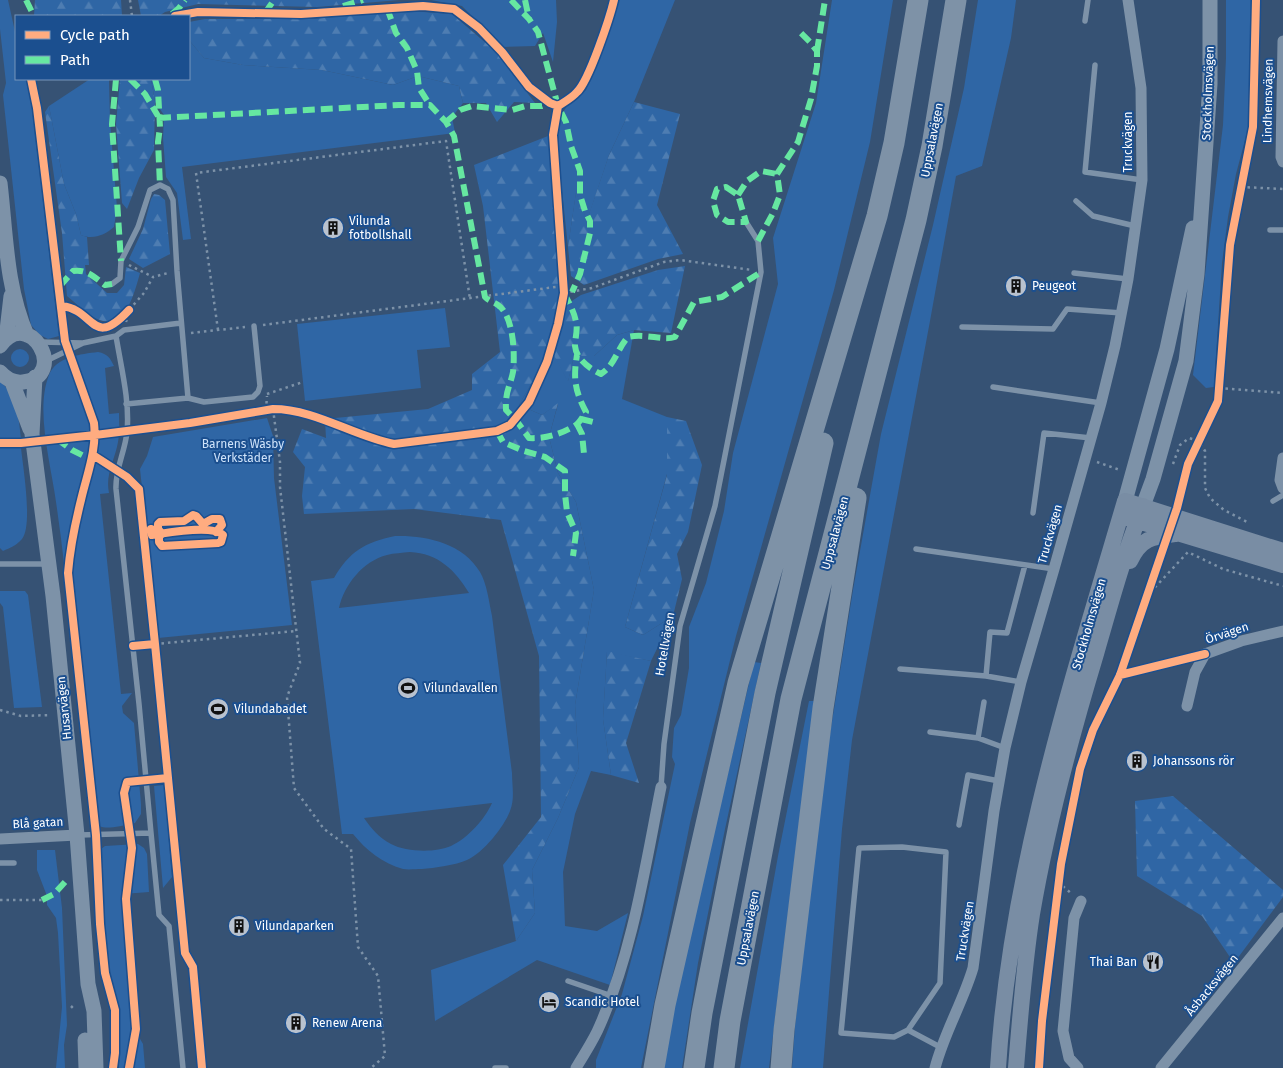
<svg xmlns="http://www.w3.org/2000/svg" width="1283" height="1068" viewBox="0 0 1283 1068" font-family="'Fira Sans',sans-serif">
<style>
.green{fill:#2f66a5;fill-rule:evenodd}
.forest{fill:url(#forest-firs)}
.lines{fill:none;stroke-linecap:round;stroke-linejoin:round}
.path{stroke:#7d92a8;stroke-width:2.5;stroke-dasharray:2.5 4;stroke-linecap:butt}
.service{stroke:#7d92a8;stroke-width:5.5}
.minor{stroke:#7d92a8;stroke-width:11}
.tertiary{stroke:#7d92a8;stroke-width:15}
.secondary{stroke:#798da4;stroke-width:16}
.motorway{stroke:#7e92a7;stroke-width:21}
.quiet{stroke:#66e7a1;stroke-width:6;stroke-dasharray:12 6;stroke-linecap:butt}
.cycleway-casing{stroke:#1b4f8f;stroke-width:11}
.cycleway{stroke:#ffac80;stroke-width:8}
.labels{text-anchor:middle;stroke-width:4;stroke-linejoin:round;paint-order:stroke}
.street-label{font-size:12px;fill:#fff;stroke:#1b4f8f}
.poi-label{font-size:12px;fill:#fff;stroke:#1b4f8f;text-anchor:start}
.park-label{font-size:12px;fill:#cfe3fa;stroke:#1b4f8f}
</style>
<defs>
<pattern id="forest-firs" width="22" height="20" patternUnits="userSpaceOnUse" patternTransform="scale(1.25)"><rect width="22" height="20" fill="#2f66a5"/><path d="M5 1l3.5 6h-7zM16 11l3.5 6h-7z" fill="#4e7db2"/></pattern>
</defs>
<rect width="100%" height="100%" fill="#365274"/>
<path class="green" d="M 0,0 L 8,0 L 16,36 L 16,79 L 26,79 L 32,109 L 59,336 L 48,339 L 40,335 L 31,325 L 24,289 L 3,95 L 6,83 L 0,29 Z
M 431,0 L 556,0 L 557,22 L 553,62 L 543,33 L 535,46 L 502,47 L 462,6 Z
M 618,0 L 675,0 L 634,102 L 609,155 L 587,221 L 576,193 L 568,247 L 556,134 L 560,117 L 567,106 L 586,90 Z
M 832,0 L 893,0 L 870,142 L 834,290 L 736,636 L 690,823 L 641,1068 L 596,1068 L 596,1060 L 622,994 L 643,916 L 675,764 L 672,757 L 674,728 L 681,715 L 689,668 L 689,627 L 706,583 L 724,511 L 733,453 L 778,284 L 773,238 L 816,103 Z
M 978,0 L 1016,0 L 1011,38 L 982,166 L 956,176 L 930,321 L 852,740 L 842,829 L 823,1068 L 792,1068 L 795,1026 L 823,778 L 853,590 L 881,434 L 933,225 L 964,88 Z
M 1226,0 L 1252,0 L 1249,125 L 1236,174 L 1228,217 L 1222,263 L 1214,387 L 1206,388 L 1193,375 L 1223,125 L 1226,58 Z
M 189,40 L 204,58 L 243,65 L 322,70 L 393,85 L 418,76 L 459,86 L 463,103 L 452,117 L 455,133 L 182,167 L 191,239 L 183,240 L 177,193 L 166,177 L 163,138 L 164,115 L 155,102 L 151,79 L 189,79 Z
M 90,79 L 109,79 L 110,121 L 117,208 L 114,227 C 105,235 93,240 81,235 L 76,214 L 64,184 L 49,106 Z
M 445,308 L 450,347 L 417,350 L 421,388 L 305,401 L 297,324 Z
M 634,330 L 622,399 L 667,417 L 667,474 L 625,627 L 643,635 L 673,616 L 651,661 L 607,652 L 603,719 L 611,775 L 591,771 L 575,814 L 563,872 L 565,926 L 597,931 L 628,913 L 610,985 L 537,960 L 435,1021 L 431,970 L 516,941 L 535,913 L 532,870 L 558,818 L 579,767 L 575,705 L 594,590 L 576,502 L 558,473 L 549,437 L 558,404 L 542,415 L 519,405 L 535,377 L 548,343 L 568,381 L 574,356 L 594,356 L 617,335 Z
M11 358a9 9 0 1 1 18 0a9 9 0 1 1-18 0Z
M 98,352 C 108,354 110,358 114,366 L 105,368 L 109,414 L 119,413 C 119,423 120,432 118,442 C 115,460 105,474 109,493 L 100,494 L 121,694 L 132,693 L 122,706 L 123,713 L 134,723 L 141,804 L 141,814 L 135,823 C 103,830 89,834 88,795 C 79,738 78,679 71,622 C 66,582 62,542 56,502 C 51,464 35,410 49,375 C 56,357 81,354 98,352 Z
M 0,381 C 17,396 19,418 21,439 L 0,439 Z
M 267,418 L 273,436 L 274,478 L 292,625 L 158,638 L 140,469 L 147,456 L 153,437 Z
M 0,448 L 21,448 C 23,467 33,525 22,539 C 17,545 10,548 3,551 L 0,548 Z
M 395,536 C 425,535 463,543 480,572 C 487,584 489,602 492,616 L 512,773 C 512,785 515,799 510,811 C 504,827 483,853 467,860 C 456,865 434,868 422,869 C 416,869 408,870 403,869 C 382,863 366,850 353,834 L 342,834 L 311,581 L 334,578 C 349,552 365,542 395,536 ZM 410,552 C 438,553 456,571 469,593 L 339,608 C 344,585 363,561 387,555 C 394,553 402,553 410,552 ZM 492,803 C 485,819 468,838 451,846 C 435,853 406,852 391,844 C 379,838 371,828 364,818 Z
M 0,591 L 25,591 L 28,595 L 42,707 L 14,708 L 3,607 L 0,603 Z
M 754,662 L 761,663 L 725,829 L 698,963 L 682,1068 L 663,1068 L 674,1002 Z
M 809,701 L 814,701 L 769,1068 L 740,1068 L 778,856 Z
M 164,785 L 172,877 L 163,888 L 154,786 Z
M 138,844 L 144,848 L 147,854 L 149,892 L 123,894 L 133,1027 L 143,1044 L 145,1068 L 119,1068 L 120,1013 L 108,964 L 99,855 L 101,849 L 105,846 Z
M 37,850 L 55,850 L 62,908 L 67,1025 L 64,1045 L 65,1068 L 56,1068 L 62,1007 L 58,933 L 56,918 L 47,905 L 47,896 L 37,870 Z"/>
<path class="forest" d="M 35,0 L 121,0 L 122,16 L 34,16 Z
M 138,0 L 399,0 L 317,7 L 198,4 L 165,12 L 159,16 L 141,16 Z
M 409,11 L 452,14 L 495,51 L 535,103 L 514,102 L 497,122 L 486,103 L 463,103 L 459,86 L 418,76 L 393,85 L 322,70 L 243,65 L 204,58 L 189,40 L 189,22 L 205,19 L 311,19 Z
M 120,79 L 151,79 L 155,102 L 154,150 L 139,178 L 127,209 L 122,203 L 116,124 Z
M 634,102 L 680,114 L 657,205 L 683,254 L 658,259 L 584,285 L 571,276 L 568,247 L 576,192 L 587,220 L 609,155 Z
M 49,106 L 64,184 L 76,214 L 81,235 L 87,237 L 89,265 L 85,265 L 86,274 L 107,293 L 117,293 L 124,285 L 126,267 L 140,273 C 135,290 128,325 103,321 C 90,318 77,304 67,296 L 62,233 L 45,112 Z
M 548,136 L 560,296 L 558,310 L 581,295 L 658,270 L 685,266 L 671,333 L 634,330 L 617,335 L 594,356 L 574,356 L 568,382 L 548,344 L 535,377 L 519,405 L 542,415 L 558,403 L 549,437 L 558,473 L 576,502 L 594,590 L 575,705 L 579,767 L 558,818 L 532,870 L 535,913 L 516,941 L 503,865 L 541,817 L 539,656 L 501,520 L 414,509 L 304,514 L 302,496 L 305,467 L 293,452 L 302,429 L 326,438 L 325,419 L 428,409 L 472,390 L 472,374 L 500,352 L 483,206 L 474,165 Z
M 154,194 L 159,195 L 165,200 L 170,254 L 143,268 L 129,259 L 143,229 L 151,199 Z
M 667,417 L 686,421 L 702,465 L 688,532 L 677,554 L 682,579 L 673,616 L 643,635 L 625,627 L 667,475 Z
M 607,651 L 651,661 L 626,743 L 639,783 L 611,775 L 603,719 Z
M 1173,796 L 1283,890 L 1283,897 L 1234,963 L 1202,916 L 1137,876 L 1135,801 Z"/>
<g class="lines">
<path class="path" d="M 130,0 L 132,16
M 1241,187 L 1283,189
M 129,265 L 153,277
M 564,293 L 592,288 L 664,262 L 680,260 L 752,270
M 126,322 L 129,310 L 144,293 L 153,277 L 168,273
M 263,325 L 563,286
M 218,330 L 196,173 L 446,141 L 470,299
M 191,333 L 245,327
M 1219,388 L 1283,393
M 267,394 L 303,382
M 273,409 L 280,462 L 280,487 L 300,663 L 287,697 L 294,788 L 324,829 L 351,849 L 358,947 L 378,976 L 385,1056 L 371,1068
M 266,410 L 267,396
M 1097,462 L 1120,470
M 1173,464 L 1180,445 L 1189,438 L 1199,441 L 1205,451 L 1205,488 L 1210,498 L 1224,510 L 1249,523
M 144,531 L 151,529
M 1146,597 L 1188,552 L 1223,569 L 1283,586
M 155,644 L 296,631
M 0,710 L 21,716 L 51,715
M 1058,882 L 1072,894
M 0,900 L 42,900
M 71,1006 L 74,1009"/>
<path class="service" d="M 1085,21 L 1088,0
M 1095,65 L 1085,172 L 1142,180
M 1076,201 L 1093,216 L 1135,226
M 1270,230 L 1283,230
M 1074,273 L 1128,279
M 112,284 L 120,278 L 121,261 L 138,227 L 150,190 L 160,185 L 168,189 L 173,200 L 177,271 L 188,398 L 126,404
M 962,327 L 1053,329 L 1067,309 L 1122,313
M 116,336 L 124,330 L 181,323
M 40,342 L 83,343
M 46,361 L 83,343 L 116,336 C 121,367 130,401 127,432 C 125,452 115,469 116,489 L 139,704 L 151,833 L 79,835
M 993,387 L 1101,403
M 188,398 L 204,402 L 253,397 L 258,392 L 260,386 L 254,326
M 1273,501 L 1283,495
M 1033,513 L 1044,433 L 1091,438
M 916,549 L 1054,569
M 0,564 L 48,564
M 900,669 L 986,676 L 1021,682
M 986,676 L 990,632 L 1007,633 L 1025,565
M 930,732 L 978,738 L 1005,748
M 978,738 L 984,702
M 661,787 L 664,744 L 680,626 L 715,506 L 761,272 L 758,241 L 746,222
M 959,825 L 968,775 L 999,781
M 151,833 L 159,915 L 169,926 L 183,1068
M 0,863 L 14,863
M 568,981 L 612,996
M 908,1030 L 894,1037 L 841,1033 L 859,848 L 902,847 L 946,852 L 940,983 L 908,1030 L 940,1047
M 495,1068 L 506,1068"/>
<path class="minor" d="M 1283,41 L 1281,157 L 1283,162
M 1283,458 L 1280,480 L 1283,488
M 1187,706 L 1195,672 L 1205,654 L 1241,641 L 1283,631
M 0,839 L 77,835
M 576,1068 C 584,1054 594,1040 600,1025 C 633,950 645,867 661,787
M 935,1068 C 944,1033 963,1002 973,968 L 994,811 L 1005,748 L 1021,682 L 1054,569 L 1101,403 L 1115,346 L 1128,279 L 1142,180 L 1141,88 L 1128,0
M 1078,1068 L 1069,1058 L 1063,1031 L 1074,918 L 1081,901
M 1161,1068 L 1283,918"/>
<path class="tertiary" d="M 0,183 C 6,234 6,288 27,335
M 6,339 L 11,296
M 0,346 C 29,305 70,376 23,382 C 14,383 6,379 0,372
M 35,377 L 32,434 L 53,596 L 77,835 L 88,984 L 94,1011 L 96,1068
M 12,382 L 30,429
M 1125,501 L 1167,349 L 1193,228
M 1143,506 L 1153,479 L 1186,361 L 1197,274 L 1210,84 L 1210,0
M 85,1040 L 86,1068"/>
<path class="secondary" d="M 1128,518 L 1283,565
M 1130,561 C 1141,538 1152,537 1176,534
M 998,1068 C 1010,874 1070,687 1125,501 L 1283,551
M 1016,1068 C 1020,1017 1024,965 1032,914 C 1047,826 1070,740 1096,654 C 1110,605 1124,554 1143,506"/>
<path class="motorway" d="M 654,1068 L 665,1005 L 738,683 L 877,216 L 894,143 L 918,0
M 694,1068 L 702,1013 L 765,693 L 823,443
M 724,1068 L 730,1021 L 791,699 L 916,220 L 932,146 L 956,0
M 781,1068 L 784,1030 L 823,708 L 856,498"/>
<path class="quiet" d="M 26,0 L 34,16
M 511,0 L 529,19 L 538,32 L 558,106 L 566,122 L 571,146 L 580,171 L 580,195 L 585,211 L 590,221 L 590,233 L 580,274 L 572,292
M 525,0 L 529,19
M 343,6 L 363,0
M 387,8 L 396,33 L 407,48 L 417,71 L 419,88 L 430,105
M 265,13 L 274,0
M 172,14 L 179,8 L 185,0
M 817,51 L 825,0
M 116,79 L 112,124 L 121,261
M 130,79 L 145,94 L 158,116
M 155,79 L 158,90 L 160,127 L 158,142 L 160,185
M 159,118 L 399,105 L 430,105 L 446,122 L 454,136 L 485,297 C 489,301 494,302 498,305 C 514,316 515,355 513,372 C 510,387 505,391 506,410 L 516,420 L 529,438 C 545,439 562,434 576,425 C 580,422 583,416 586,412 C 575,391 573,379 577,355
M 446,122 L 460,110 L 472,106 L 512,110 L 525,106 L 542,106 L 550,103
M 726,187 L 738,195 L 746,222 L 728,222 L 717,215 L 713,201 L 717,189 Z
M 738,195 L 747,181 L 761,171 L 777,174
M 758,241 L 773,213 L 780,195 L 777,174 L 798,142 L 811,99 L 817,66 L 817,51 L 810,42 L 800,32
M 60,286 L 73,271 C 87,269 94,277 105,285 L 112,284
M 564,293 C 569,303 574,311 576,322 C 578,330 575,338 575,346 C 576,359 590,369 601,374 C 615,365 617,349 628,337 C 645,333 663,341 675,337 L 694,302 L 722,297 L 761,272
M 581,419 L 597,423
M 577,424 L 582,434 L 584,454
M 497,431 L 503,442 L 524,451 L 545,457 L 565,471 L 565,494 L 567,512 L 576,533 L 573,556
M 57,439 L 72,450 L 92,460
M 42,900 L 54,894 L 65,882"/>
<g class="cycleway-casing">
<path id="cycleway" d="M 175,16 L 198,12 L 301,14 L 423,6 L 454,9 L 479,28 L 502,52 L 529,87 L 550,103 L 558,106
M 31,79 L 37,108 L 65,341 L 94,423 C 97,450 87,474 81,500 C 75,524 70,548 68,573 L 96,835 L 100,924 L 105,973 L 115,1010 L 115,1053 L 113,1068
M 62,306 C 95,310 92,350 129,310
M 0,443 L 21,443 L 95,435 L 190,423 L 273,409 C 315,409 353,436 394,444 L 497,431 L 510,425 L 529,402 L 547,362 L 558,324 L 564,293 L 553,135 L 558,106 C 564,102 572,98 577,92 C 589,81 610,17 614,0
M 93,455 L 127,477 L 139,489 L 155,644 L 133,646
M 151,529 L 152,535 C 167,533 212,524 223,535 L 221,542 L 218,543 L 162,546 L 159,542 L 159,536 L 162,534
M 162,534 L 158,529 L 158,524 L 160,522 L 184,521 L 193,515 L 196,516 L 203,524 L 212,519 L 220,519 L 222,525 L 216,532
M 155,644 L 185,953 L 193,967 L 202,1068
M 1120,675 L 1205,654
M 129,1068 L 136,1029 L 126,899 L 132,848 L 124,793 L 127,782 L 168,778
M 1039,1068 L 1042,1021 L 1061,864 L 1080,769 L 1093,730 L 1120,675 L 1177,508 L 1188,464 L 1218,401 L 1230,245 L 1253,127 L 1256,0"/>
</g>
<use href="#cycleway" class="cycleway"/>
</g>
<defs>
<g id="building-disc" transform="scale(1.125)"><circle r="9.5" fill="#b9c2ce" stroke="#1b4f8f"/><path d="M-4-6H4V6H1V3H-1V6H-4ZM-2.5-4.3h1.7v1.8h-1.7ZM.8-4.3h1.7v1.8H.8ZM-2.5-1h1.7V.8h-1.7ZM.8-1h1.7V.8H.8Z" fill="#111"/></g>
<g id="stadium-disc" transform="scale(1.125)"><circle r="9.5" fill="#b9c2ce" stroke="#1b4f8f"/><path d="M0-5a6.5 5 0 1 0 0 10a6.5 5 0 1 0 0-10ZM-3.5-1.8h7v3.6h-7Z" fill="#111"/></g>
<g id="restaurant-disc" transform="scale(1.125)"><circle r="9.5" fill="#b9c2ce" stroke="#1b4f8f"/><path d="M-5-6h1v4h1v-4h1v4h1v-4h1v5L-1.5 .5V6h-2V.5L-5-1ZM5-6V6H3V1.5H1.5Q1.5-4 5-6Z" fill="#111"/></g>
<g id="hotel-disc" transform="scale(1.125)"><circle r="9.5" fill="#b9c2ce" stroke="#1b4f8f"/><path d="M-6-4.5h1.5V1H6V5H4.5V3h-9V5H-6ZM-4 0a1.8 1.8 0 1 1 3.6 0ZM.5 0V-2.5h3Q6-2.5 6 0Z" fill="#111"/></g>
</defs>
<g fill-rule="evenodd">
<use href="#building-disc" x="333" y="228"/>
<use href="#building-disc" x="1016" y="286"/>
<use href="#stadium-disc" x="408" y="688"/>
<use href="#stadium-disc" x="218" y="709"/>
<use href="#building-disc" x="1137" y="761"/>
<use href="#building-disc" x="239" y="926"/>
<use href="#restaurant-disc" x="1153" y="962"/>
<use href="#hotel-disc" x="549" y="1002"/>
<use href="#building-disc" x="296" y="1023"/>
</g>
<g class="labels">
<g class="street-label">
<text transform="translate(1208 93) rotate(-88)" y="4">Stockholmsvägen</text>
<text transform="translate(1268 101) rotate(-89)" y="4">Lindhemsvägen</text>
<text transform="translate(932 140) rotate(-79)" y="4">Uppsalavägen</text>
<text transform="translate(1128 142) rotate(-90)" y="4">Truckvägen</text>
<text transform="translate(835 533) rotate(-75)" y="4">Uppsalavägen</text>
<text transform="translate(1050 534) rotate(-74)" y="4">Truckvägen</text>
<text transform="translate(1089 624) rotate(-74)" y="4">Stockholmsvägen</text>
<text transform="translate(1227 633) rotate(-18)" y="4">Örvägen</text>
<text transform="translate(665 644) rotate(-80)" y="4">Hotellvägen</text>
<text transform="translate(64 708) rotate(-96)" y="4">Husarvägen</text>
<text transform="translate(38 823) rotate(-3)" y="4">Blå gatan</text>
<text transform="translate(748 928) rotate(-79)" y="4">Uppsalavägen</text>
<text transform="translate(965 931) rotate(-81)" y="4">Truckvägen</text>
<text transform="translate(1212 985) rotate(-51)" y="4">Åsbacksvägen</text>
</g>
<g class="poi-label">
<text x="349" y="225">Vilunda<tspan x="349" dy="14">fotbollshall</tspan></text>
<text x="1032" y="290">Peugeot</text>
<text x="424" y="692">Vilundavallen</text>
<text x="234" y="713">Vilundabadet</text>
<text x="1153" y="765">Johanssons rör</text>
<text x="255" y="930">Vilundaparken</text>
<text x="1137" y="966" text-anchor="end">Thai Ban</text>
<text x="565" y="1006">Scandic Hotel</text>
<text x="312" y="1027">Renew Arena</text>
</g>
<g class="park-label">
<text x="243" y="448">Barnens Wäsby<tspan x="243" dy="14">Verkstäder</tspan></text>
</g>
</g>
<rect x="15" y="15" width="175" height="65" fill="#1b4f8f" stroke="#7695bc"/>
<rect x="25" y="31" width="25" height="8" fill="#ffac80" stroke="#7695bc"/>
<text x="60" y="40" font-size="15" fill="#ffffff">Cycle path</text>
<rect x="25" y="56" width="25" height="8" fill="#66e7a1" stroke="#7695bc"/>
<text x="60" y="65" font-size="15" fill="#ffffff">Path</text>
</svg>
